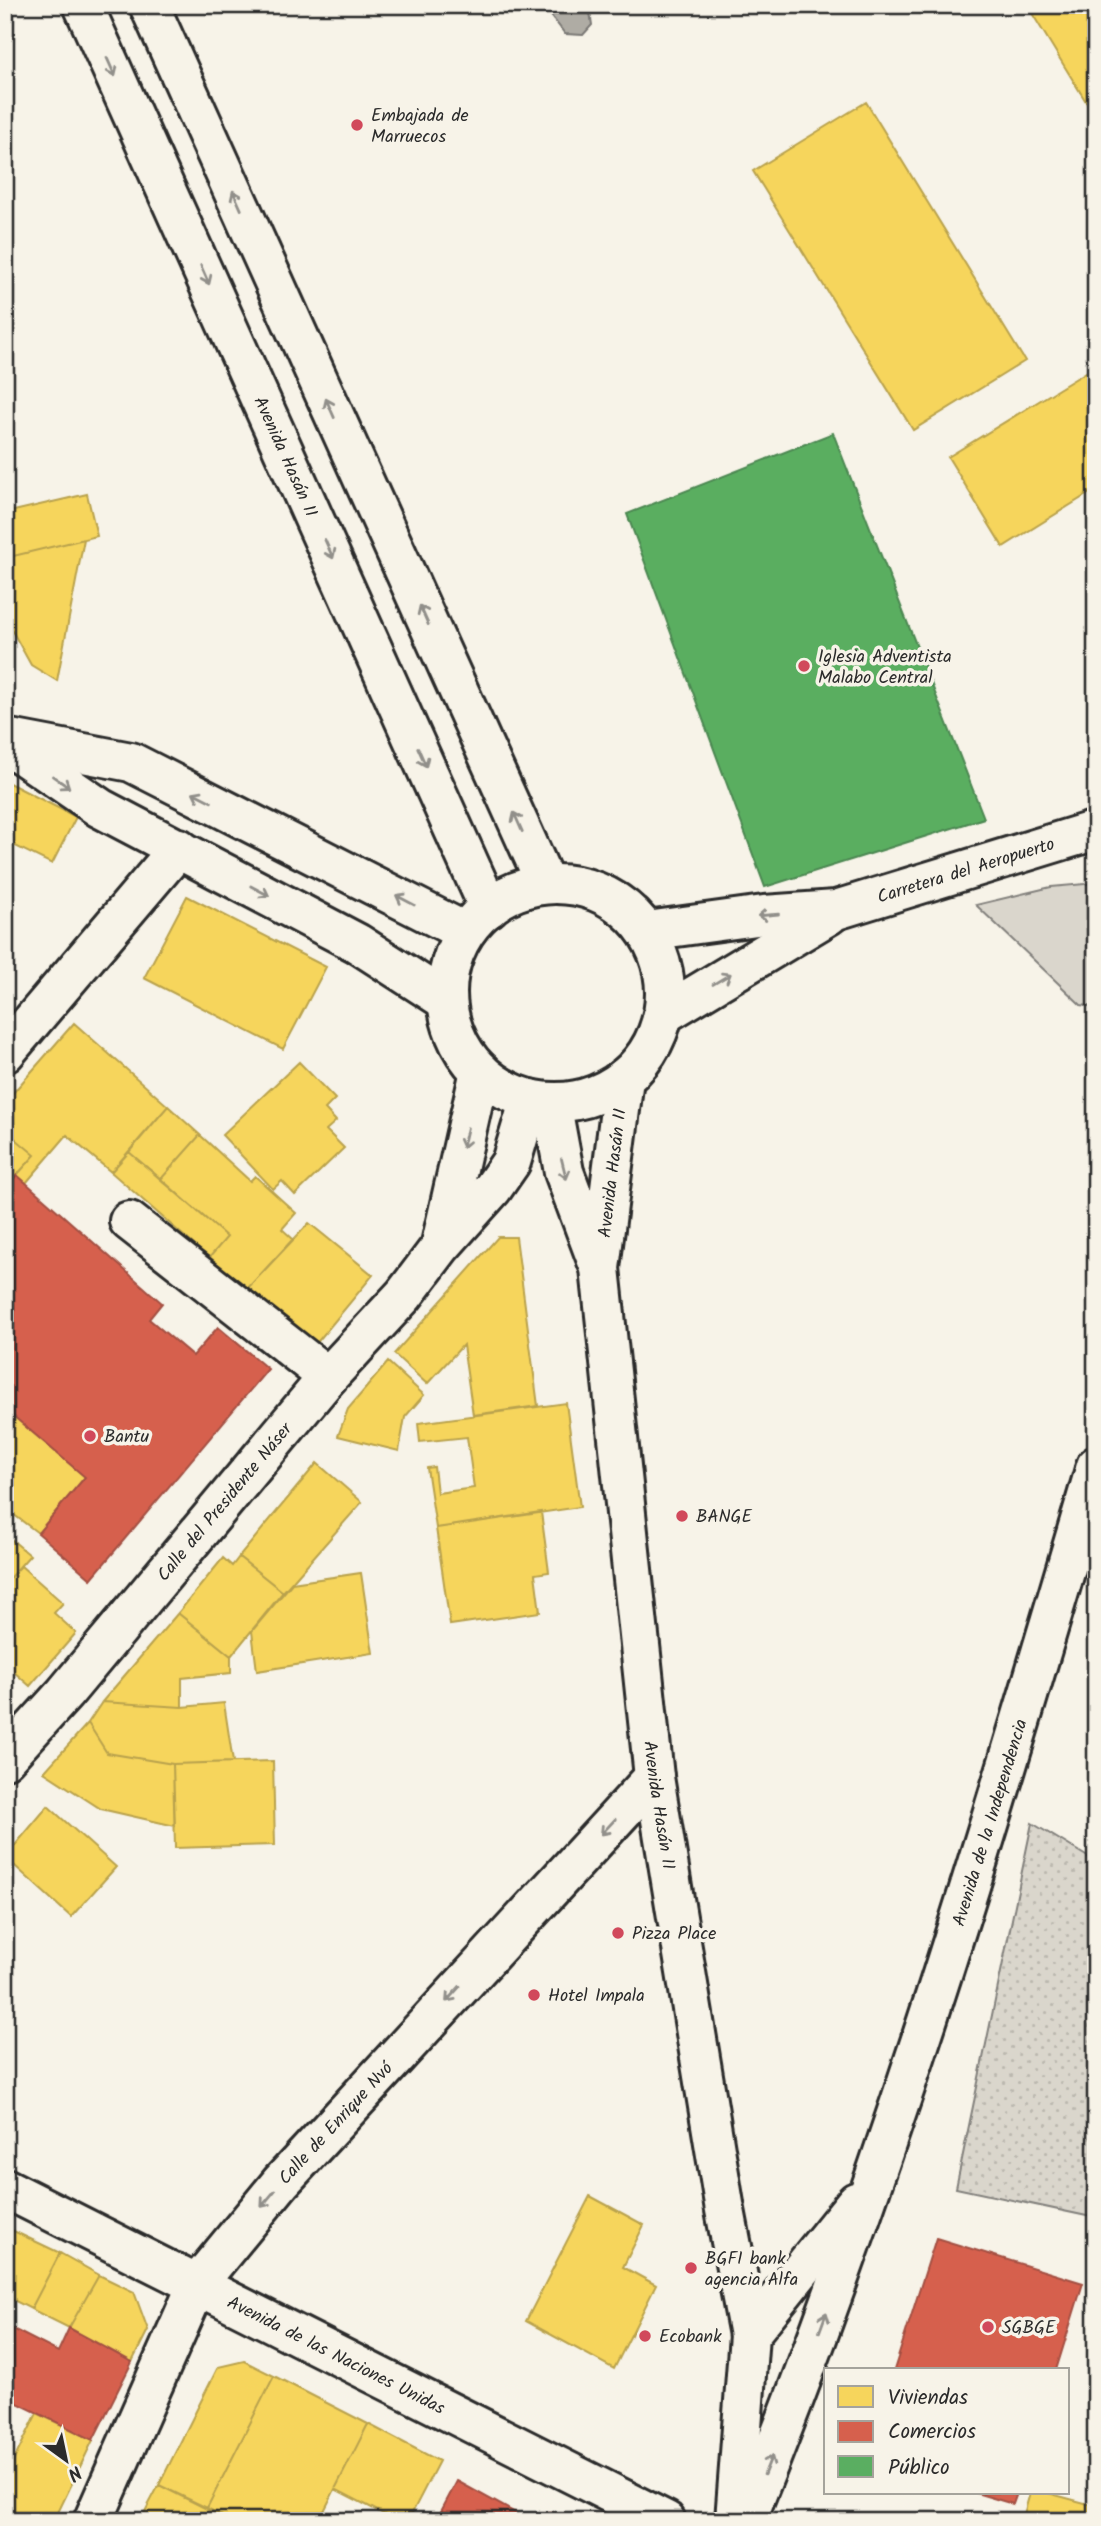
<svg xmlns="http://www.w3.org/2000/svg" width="1101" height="2526" viewBox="0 0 1101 2526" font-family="Kalam,sans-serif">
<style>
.grass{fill:url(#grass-dots);stroke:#82807c;stroke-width:2}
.park{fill:#dad6cc;stroke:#82807c;stroke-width:2}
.water{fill:#afaca4;stroke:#7a7874;stroke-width:2}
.homes{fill:#f6d55c;stroke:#b9a24d;stroke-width:2}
.shops{fill:#d6604d;stroke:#a35043;stroke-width:2}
.public{fill:#5aae61;stroke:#4c8751;stroke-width:2}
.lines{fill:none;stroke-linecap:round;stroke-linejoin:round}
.minor-casing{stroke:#2b2b2b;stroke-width:44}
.major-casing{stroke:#2b2b2b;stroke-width:44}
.minor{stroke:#f7f3e8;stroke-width:38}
.major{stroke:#f7f3e8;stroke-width:38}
.oneway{stroke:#918f8a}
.poi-dot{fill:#d1495b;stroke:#f7f3e8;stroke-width:2.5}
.labels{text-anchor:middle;stroke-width:7;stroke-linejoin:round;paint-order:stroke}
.poi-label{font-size:18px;fill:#2b2b2b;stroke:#f7f3e8;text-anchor:start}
.street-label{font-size:18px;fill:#2b2b2b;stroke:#f7f3e8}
</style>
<defs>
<pattern id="grass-dots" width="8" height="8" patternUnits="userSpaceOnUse" patternTransform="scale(1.75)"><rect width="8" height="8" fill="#dad6cc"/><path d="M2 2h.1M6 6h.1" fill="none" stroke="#bbb8af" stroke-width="1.8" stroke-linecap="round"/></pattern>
</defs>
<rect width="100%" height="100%" fill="#f7f3e8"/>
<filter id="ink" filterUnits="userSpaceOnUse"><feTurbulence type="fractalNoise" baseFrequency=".0143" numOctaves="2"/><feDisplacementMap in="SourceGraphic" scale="14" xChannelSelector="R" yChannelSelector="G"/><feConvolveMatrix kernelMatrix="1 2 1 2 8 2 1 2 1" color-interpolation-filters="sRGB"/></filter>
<g filter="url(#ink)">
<path class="grass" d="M 1032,1823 L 1096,1862 L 1096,2218 L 956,2188 Z"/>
<path class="park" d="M 1096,883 L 1096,1007 L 1081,1005 L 976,905 L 1051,887 Z"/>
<path class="water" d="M 543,5 L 589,5 L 592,25 L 583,35 L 565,34 Z"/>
<path class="homes" d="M 1027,5 L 1096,5 L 1096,118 Z
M 866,102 L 1025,361 L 913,430 L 753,171 Z
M 1096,366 L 1096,489 L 1003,547 L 948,457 Z
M 87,494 L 97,536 L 5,558 L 5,513 Z
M 84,539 L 57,681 L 31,665 L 10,627 L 5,615 L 5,558 Z
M 5,781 L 76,817 L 52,864 L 5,841 Z
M 187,896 L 326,967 L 283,1049 L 144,978 Z
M 74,1023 L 168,1106 L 111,1172 L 67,1135 L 26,1183 L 17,1175 L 35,1155 L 5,1130 L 5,1102 Z
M 299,1062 L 335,1099 L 325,1109 L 336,1121 L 326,1130 L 344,1148 L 295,1195 L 282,1181 L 273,1189 L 222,1135 Z
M 168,1106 L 200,1135 L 161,1179 L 129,1152 Z
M 5,1130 L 35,1155 L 5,1188 Z
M 200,1135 L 250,1181 L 255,1176 L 296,1213 L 282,1229 L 293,1239 L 246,1290 L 209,1258 L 227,1237 L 161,1179 Z
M 129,1152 L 227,1237 L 209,1258 L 111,1172 Z
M 309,1223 L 373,1275 L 310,1351 L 246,1290 Z
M 498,1237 L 516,1237 L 538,1406 L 473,1415 L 463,1345 L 427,1384 L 394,1354 Z
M 388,1362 L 424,1395 L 405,1417 L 399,1451 L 338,1436 L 348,1409 Z
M 566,1403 L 580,1507 L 436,1528 L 427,1468 L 434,1467 L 437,1493 L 474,1488 L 467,1437 L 420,1442 L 418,1423 Z
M 5,1409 L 85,1477 L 38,1533 L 5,1508 Z
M 317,1463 L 362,1502 L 283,1592 L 239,1557 Z
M 541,1512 L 549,1572 L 535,1574 L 540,1612 L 450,1625 L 436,1528 Z
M 6,1535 L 30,1555 L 5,1583 L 5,1536 Z
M 239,1557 L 283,1592 L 231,1656 L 178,1613 L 223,1558 L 232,1566 Z
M 21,1566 L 63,1603 L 54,1613 L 76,1633 L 30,1686 L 5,1664 L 5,1583 Z
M 361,1573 L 373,1653 L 257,1671 L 252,1631 L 292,1583 Z
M 178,1613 L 231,1656 L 231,1673 L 182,1678 L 182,1707 L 102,1702 Z
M 102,1702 L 182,1707 L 224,1703 L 233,1762 L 173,1764 L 107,1753 L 88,1723 Z
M 88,1723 L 107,1753 L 173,1764 L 175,1826 L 101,1809 L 44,1772 Z
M 273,1761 L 275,1845 L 175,1848 L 173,1764 Z
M 48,1806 L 116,1867 L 71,1917 L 5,1857 Z
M 590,2196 L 644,2225 L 623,2267 L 656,2285 L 614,2369 L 526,2321 Z
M 5,2227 L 60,2253 L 31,2309 L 5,2296 Z
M 60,2253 L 99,2275 L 69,2328 L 31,2309 Z
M 99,2275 L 134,2292 L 148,2330 L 132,2362 L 69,2328 Z
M 244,2361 L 274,2376 L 207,2508 L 159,2485 L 218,2367 Z
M 274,2376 L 368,2424 L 319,2521 L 232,2521 L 207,2508 Z
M 37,2413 L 93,2440 L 54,2521 L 5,2521 L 5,2478 Z
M 5,2419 L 15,2423 L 5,2445 Z
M 368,2424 L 439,2461 L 408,2521 L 397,2521 L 335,2489 Z
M 159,2485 L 231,2521 L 140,2521 Z
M 1030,2493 L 1048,2493 L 1096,2506 L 1096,2521 L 1022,2521 Z"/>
<path class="shops" d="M 17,1175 L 162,1303 L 149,1319 L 193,1356 L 218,1327 L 268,1369 L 91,1579 L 38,1533 L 85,1477 L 5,1409 L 5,1188 Z
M 936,2238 L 1083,2283 L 1056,2370 L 894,2370 Z
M 11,2328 L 58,2352 L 69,2328 L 132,2362 L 93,2440 L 5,2397 L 5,2341 Z
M 457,2481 L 530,2521 L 436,2521 Z
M 976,2493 L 1017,2493 L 1013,2504 Z
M 549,2512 L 575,2520 L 576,2521 L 544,2521 Z"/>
<path class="public" d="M 833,433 L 984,818 L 765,887 L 627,514 Z"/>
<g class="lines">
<g class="minor-casing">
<g id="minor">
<path d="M 10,739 L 131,762 L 465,932"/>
<path d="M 5,743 L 100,808 L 357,943 L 447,1001"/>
<path d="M 5,1053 L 179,848"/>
<path d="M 129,1221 L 328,1377"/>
<path d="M 441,1244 L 480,1071"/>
<path id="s1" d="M 5,1759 L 65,1693 L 328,1377 L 404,1295 L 441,1246 L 493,1188 L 511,1162 L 530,1099"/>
<path id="s2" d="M 5,2188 L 666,2521"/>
<path id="s3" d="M 93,2521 L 198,2283 L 281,2182 L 654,1777"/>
</g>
</g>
<g class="major-casing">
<g id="major">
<path id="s4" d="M 83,5 L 489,908"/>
<path d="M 149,5 L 546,884"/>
<circle cx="556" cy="993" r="109"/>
<path id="s5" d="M 647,931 L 764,915 L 836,910 L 1096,830"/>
<path d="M 664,1014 L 829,915"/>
<path id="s6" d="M 624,1078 L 600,1268 L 654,1777 L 725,2210 L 749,2335"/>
<path d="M 551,1102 L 564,1172 L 598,1263"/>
<path d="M 735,2520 L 749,2335 L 856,2202"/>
<path id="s7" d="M 746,2521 C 886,2177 992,1822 1096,1466"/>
</g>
</g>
<use href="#minor" class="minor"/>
<use href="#major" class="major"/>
</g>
<defs><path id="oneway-shaft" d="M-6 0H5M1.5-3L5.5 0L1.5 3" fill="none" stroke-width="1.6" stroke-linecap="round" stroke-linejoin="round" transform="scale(1.75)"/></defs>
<g class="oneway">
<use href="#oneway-shaft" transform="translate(111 67) rotate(66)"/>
<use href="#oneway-shaft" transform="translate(237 200) rotate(-114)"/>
<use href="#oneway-shaft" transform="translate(205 275) rotate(66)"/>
<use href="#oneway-shaft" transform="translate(330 408) rotate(-114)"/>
<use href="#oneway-shaft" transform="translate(329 549) rotate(66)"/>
<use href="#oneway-shaft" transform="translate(424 615) rotate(-114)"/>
<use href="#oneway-shaft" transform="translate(422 757) rotate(66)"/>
<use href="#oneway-shaft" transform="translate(61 782) rotate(35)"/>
<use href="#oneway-shaft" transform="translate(202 797) rotate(-153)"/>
<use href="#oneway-shaft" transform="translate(518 822) rotate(-114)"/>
<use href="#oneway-shaft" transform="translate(260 891) rotate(28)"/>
<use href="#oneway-shaft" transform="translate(405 900) rotate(-152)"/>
<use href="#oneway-shaft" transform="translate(768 915) rotate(175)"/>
<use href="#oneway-shaft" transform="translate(722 979) rotate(-31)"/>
<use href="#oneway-shaft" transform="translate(465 1138) rotate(103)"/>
<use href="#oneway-shaft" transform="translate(564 1169) rotate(76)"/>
<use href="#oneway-shaft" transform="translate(608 1827) rotate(133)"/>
<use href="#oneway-shaft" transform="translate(453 1994) rotate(132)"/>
<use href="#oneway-shaft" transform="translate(268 2199) rotate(130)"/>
<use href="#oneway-shaft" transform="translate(823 2322) rotate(-70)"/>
<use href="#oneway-shaft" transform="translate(768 2465) rotate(-68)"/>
</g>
</g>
<g class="poi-dot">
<circle cx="357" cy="125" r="7"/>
<circle cx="804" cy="666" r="7"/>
<circle cx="90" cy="1436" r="7"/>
<circle cx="682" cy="1516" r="7"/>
<circle cx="618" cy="1933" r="7"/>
<circle cx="534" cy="1995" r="7"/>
<circle cx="691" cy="2268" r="7"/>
<circle cx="988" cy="2327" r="7"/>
<circle cx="645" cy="2336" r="7"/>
</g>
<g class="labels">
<g class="poi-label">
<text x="371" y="121">Embajada de<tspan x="371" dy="21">Marruecos</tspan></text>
<text x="818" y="662">Iglesia Adventista<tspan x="818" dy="21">Malabo Central</tspan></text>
<text x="104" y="1442">Bantu</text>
<text x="696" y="1522">BANGE</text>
<text x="632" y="1939">Pizza Place</text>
<text x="548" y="2001">Hotel Impala</text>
<text x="705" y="2264">BGFI bank<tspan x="705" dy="21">agencia Alfa</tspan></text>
<text x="1002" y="2333">SGBGE</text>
<text x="659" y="2342">Ecobank</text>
</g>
<g class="street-label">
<text dy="6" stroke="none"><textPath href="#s4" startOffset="495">Avenida Hasán II</textPath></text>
<text dy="6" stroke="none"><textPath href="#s5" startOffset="326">Carretera del Aeropuerto</textPath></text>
<text transform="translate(612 1173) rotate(-83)" y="6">Avenida Hasán II</text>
<text dy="6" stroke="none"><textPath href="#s1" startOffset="338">Calle del Presidente Náser</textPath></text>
<text dy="6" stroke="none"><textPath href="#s6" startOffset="732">Avenida Hasán II</textPath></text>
<text dy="6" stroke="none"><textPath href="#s7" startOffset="740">Avenida de la Independencia</textPath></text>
<text dy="6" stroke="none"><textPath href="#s3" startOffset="471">Calle de Enrique Nvó</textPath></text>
<text dy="6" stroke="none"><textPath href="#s2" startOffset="371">Avenida de las Naciones Unidas</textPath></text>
</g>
</g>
<rect width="1101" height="2526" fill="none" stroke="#f7f3e8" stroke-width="28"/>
<rect x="14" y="14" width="1073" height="2498" fill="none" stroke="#2b2b2b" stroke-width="2.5" filter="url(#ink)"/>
<rect x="824" y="2368" width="245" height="126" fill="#f7f3e8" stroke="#a5a39c" stroke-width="2"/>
<rect x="838" y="2386" width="35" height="21" fill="#f6d55c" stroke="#a5a39c" stroke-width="2"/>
<text x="888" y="2404" font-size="21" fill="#2b2b2b">Viviendas</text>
<rect x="838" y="2421" width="35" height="21" fill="#d6604d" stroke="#a5a39c" stroke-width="2"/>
<text x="888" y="2438" font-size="21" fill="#2b2b2b">Comercios</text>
<rect x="838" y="2456" width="35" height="21" fill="#5aae61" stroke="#a5a39c" stroke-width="2"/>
<text x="888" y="2474" font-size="21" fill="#2b2b2b">Público</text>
<g transform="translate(66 2460) rotate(147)" stroke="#f7f3e8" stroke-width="5" paint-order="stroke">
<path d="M0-5L12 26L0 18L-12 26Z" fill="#2b2b2b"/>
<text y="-10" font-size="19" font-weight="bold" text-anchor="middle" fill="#2b2b2b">N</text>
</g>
</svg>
